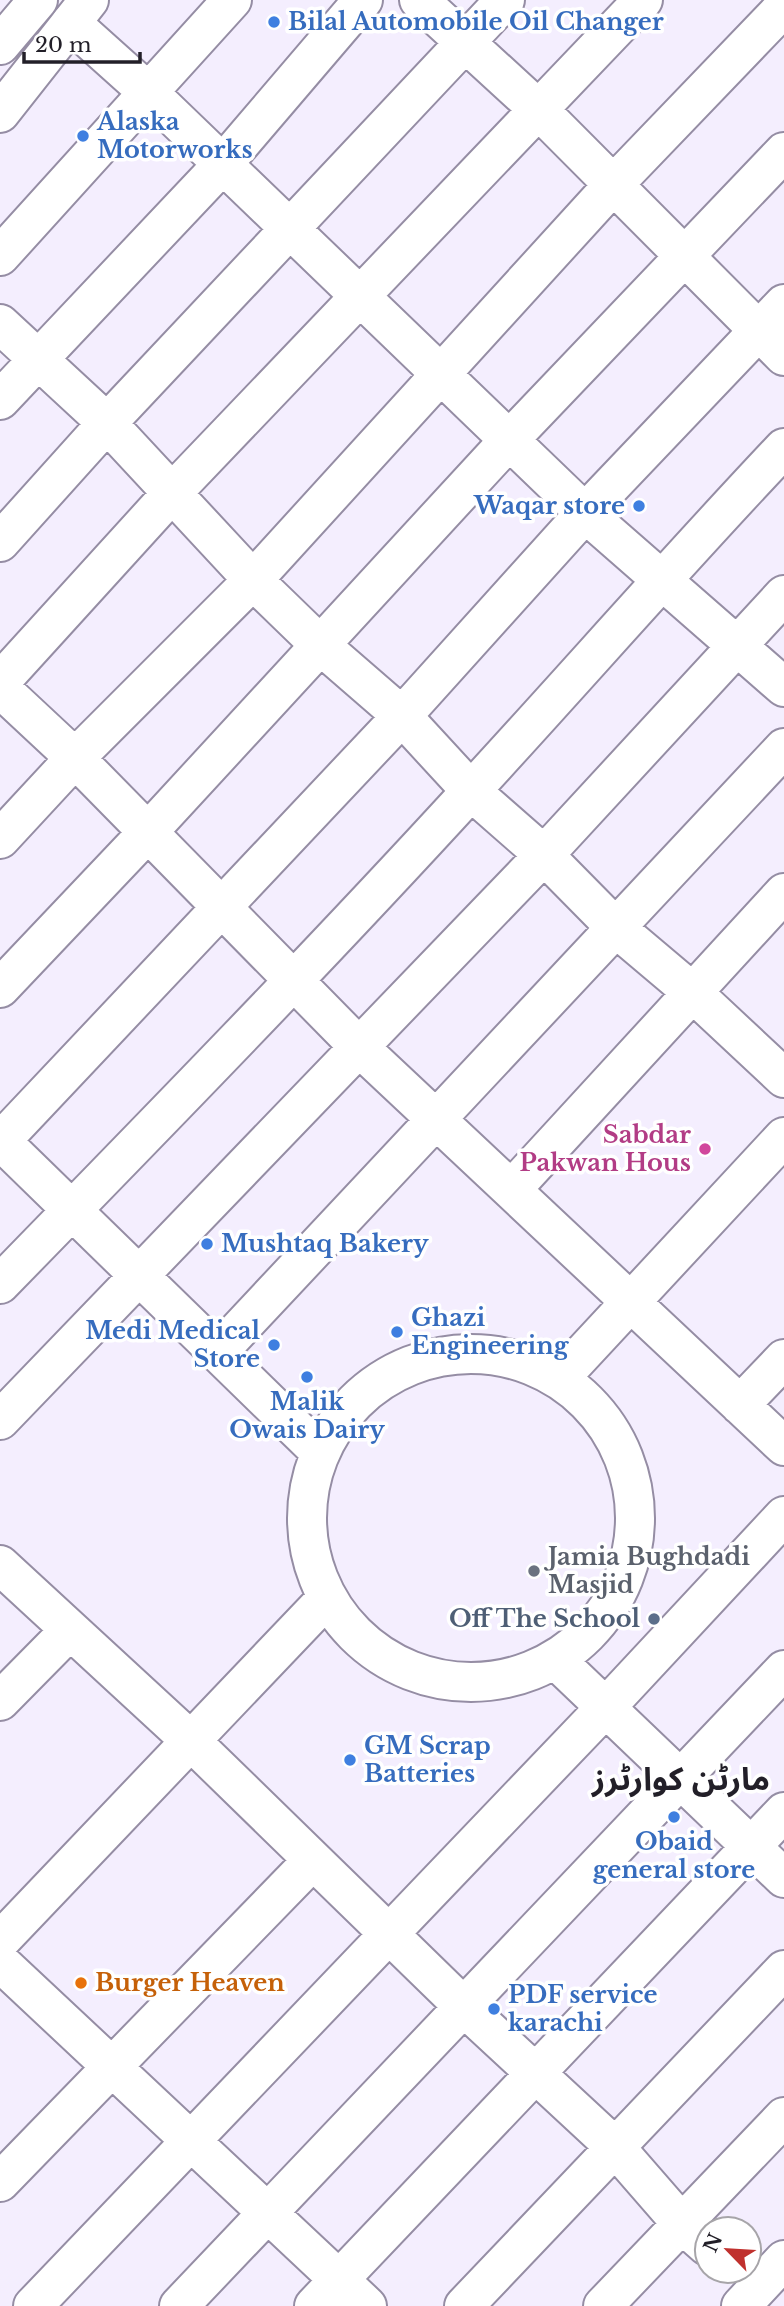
<svg xmlns="http://www.w3.org/2000/svg" width="784" height="2306" viewBox="0 0 784 2306" font-family="'Libre Baskerville','Noto Sans Arabic',serif">
<style>
.lines{fill:none;stroke-linecap:round;stroke-linejoin:round}
.minor-casing{stroke:#958da4;stroke-width:42}
.major-casing{stroke:#958da4;stroke-width:42}
.minor{stroke:#fff;stroke-width:38}
.major{stroke:#fff;stroke-width:38}
.shop-dot{fill:#3f7fe0;stroke:#fff;stroke-width:2.5}
.hotel-dot{fill:#d1479c;stroke:#fff;stroke-width:2.5}
.worship-dot{fill:#6b7280;stroke:#fff;stroke-width:2.5}
.service-dot{fill:#5c6f8a;stroke:#fff;stroke-width:2.5}
.food-dot{fill:#e8710a;stroke:#fff;stroke-width:2.5}
.labels{text-anchor:middle;stroke-width:7;stroke-linejoin:round;paint-order:stroke}
.shop-label{font-size:24px;font-weight:bold;fill:#366cbe;stroke:#fff;text-anchor:start}
.hotel-label{font-size:24px;font-weight:bold;fill:#b23c85;stroke:#fff;text-anchor:end}
.worship-label{font-size:24px;font-weight:bold;fill:#5b616d;stroke:#fff;text-anchor:start}
.service-label{font-size:24px;font-weight:bold;fill:#4e5e75;stroke:#fff;text-anchor:end}
.food-label{font-size:24px;font-weight:bold;fill:#c56008;stroke:#fff;text-anchor:start}
.district-label{font-size:32px;font-weight:bold;fill:#221f28;stroke:#fff}
</style>
<rect width="100%" height="100%" fill="#f4eefe"/>
<g class="lines">
<g class="minor-casing">
<path id="minor" d="M 419,0 L 539,110 L 784,356
M 71,23 L 149,93 L 585,513 L 784,687
M 0,256 L 232,0
M 0,324 L 107,423 L 253,580 L 319,644 L 402,716 L 471,791 L 544,855 L 615,927 L 692,992 L 784,1078
M 0,400 L 222,165 L 363,0
M 0,542 L 107,423 L 505,0
M 0,682 L 171,494 L 643,0
M 0,688 L 75,758 L 359,1047 L 784,1446
M 0,839 L 75,758 L 253,580 L 614,184 L 784,7
M 0,988 L 148,832 L 511,438 L 784,152
M 0,1140 L 320,1452
M 0,1142 L 402,716 L 585,513 L 784,304
M 513,1188 L 784,893
M 0,1284 C 158,1122 317,959 470,792 C 575,678 677,561 784,448
M 218,1352 L 784,748
M307 1518a164 164 0 1 1 328 0a164 164 0 1 1-328 0Z
M 560,1378 L 784,1137
M 740,1405 L 784,1359
M 0,1420 L 544,855 L 784,595
M 0,1565 L 191,1741 L 464,2007 L 615,2147 L 682,2224 L 707,2246
M 556,1660 L 784,1878
M 0,1701 L 70,1630
M 0,1941 L 326,1599
M 0,1962 L 367,2306
M 0,2182 L 313,1860
M 33,2306 L 606,1707 L 784,1516
M 179,2306 L 784,1670
M 314,2306 L 784,1812
M 464,2306 L 784,1970
M 603,2306 L 784,2117
M 741,2306 L 784,2260"/>
</g>
<g class="major-casing">
<path id="major" d="M 0,45 L 38,0
M 0,113 L 89,0"/>
</g>
<use href="#minor" class="minor"/>
<use href="#major" class="major"/>
</g>
<g class="shop-dot">
<circle cx="274" cy="22" r="7"/>
<circle cx="83" cy="136" r="7"/>
<circle cx="639" cy="506" r="7"/>
<circle cx="207" cy="1244" r="7"/>
<circle cx="397" cy="1332" r="7"/>
<circle cx="274" cy="1345" r="7"/>
<circle cx="307" cy="1377" r="7"/>
<circle cx="350" cy="1760" r="7"/>
<circle cx="674" cy="1817" r="7"/>
<circle cx="494" cy="2009" r="7"/>
</g>
<circle class="hotel-dot" cx="705" cy="1149" r="7"/>
<circle class="worship-dot" cx="534" cy="1571" r="7"/>
<circle class="service-dot" cx="654" cy="1619" r="7"/>
<circle class="food-dot" cx="81" cy="1983" r="7"/>
<g class="labels">
<g class="shop-label">
<text x="288" y="30">Bilal Automobile Oil Changer</text>
<text x="97" y="130">Alaska<tspan x="97" dy="28">Motorworks</tspan></text>
<text x="625" y="514" text-anchor="end">Waqar store</text>
<text x="221" y="1252">Mushtaq Bakery</text>
<text x="411" y="1326">Ghazi<tspan x="411" dy="28">Engineering</tspan></text>
<text x="260" y="1339" text-anchor="end">Medi Medical<tspan x="260" dy="28">Store</tspan></text>
<text x="307" y="1410" text-anchor="middle">Malik<tspan x="307" dy="28">Owais Dairy</tspan></text>
<text x="364" y="1754">GM Scrap<tspan x="364" dy="28">Batteries</tspan></text>
<text x="674" y="1850" text-anchor="middle">Obaid<tspan x="674" dy="28">general store</tspan></text>
<text x="508" y="2003">PDF service<tspan x="508" dy="28">karachi</tspan></text>
</g>
<g class="hotel-label">
<text x="691" y="1143">Sabdar<tspan x="691" dy="28">Pakwan Hous</tspan></text>
</g>
<g class="worship-label">
<text x="548" y="1565">Jamia Bughdadi<tspan x="548" dy="28">Masjid</tspan></text>
</g>
<g class="service-label">
<text x="640" y="1627">Off The School</text>
</g>
<g class="food-label">
<text x="95" y="1991">Burger Heaven</text>
</g>
<g class="district-label">
<text x="681" y="1790">مارٹن کوارٹرز</text>
</g>
</g>
<g transform="translate(728 2250) rotate(295)"><circle r="33" fill="#ffffff" stroke="#a7a5a9" stroke-width="2"/>
<path d="M0-5L12 26L0 18L-12 26Z" fill="#c0312e"/>
<text y="-10" font-size="19" font-weight="bold" text-anchor="middle" fill="#221f28">N</text>
</g>
<path d="M24 52v10h116v-10" fill="none" stroke="#221f28" stroke-width="3.5"/>
<text x="35" y="52" font-size="21" fill="#221f28" stroke="#ffffff" stroke-width="5" paint-order="stroke">20 m</text>
</svg>
